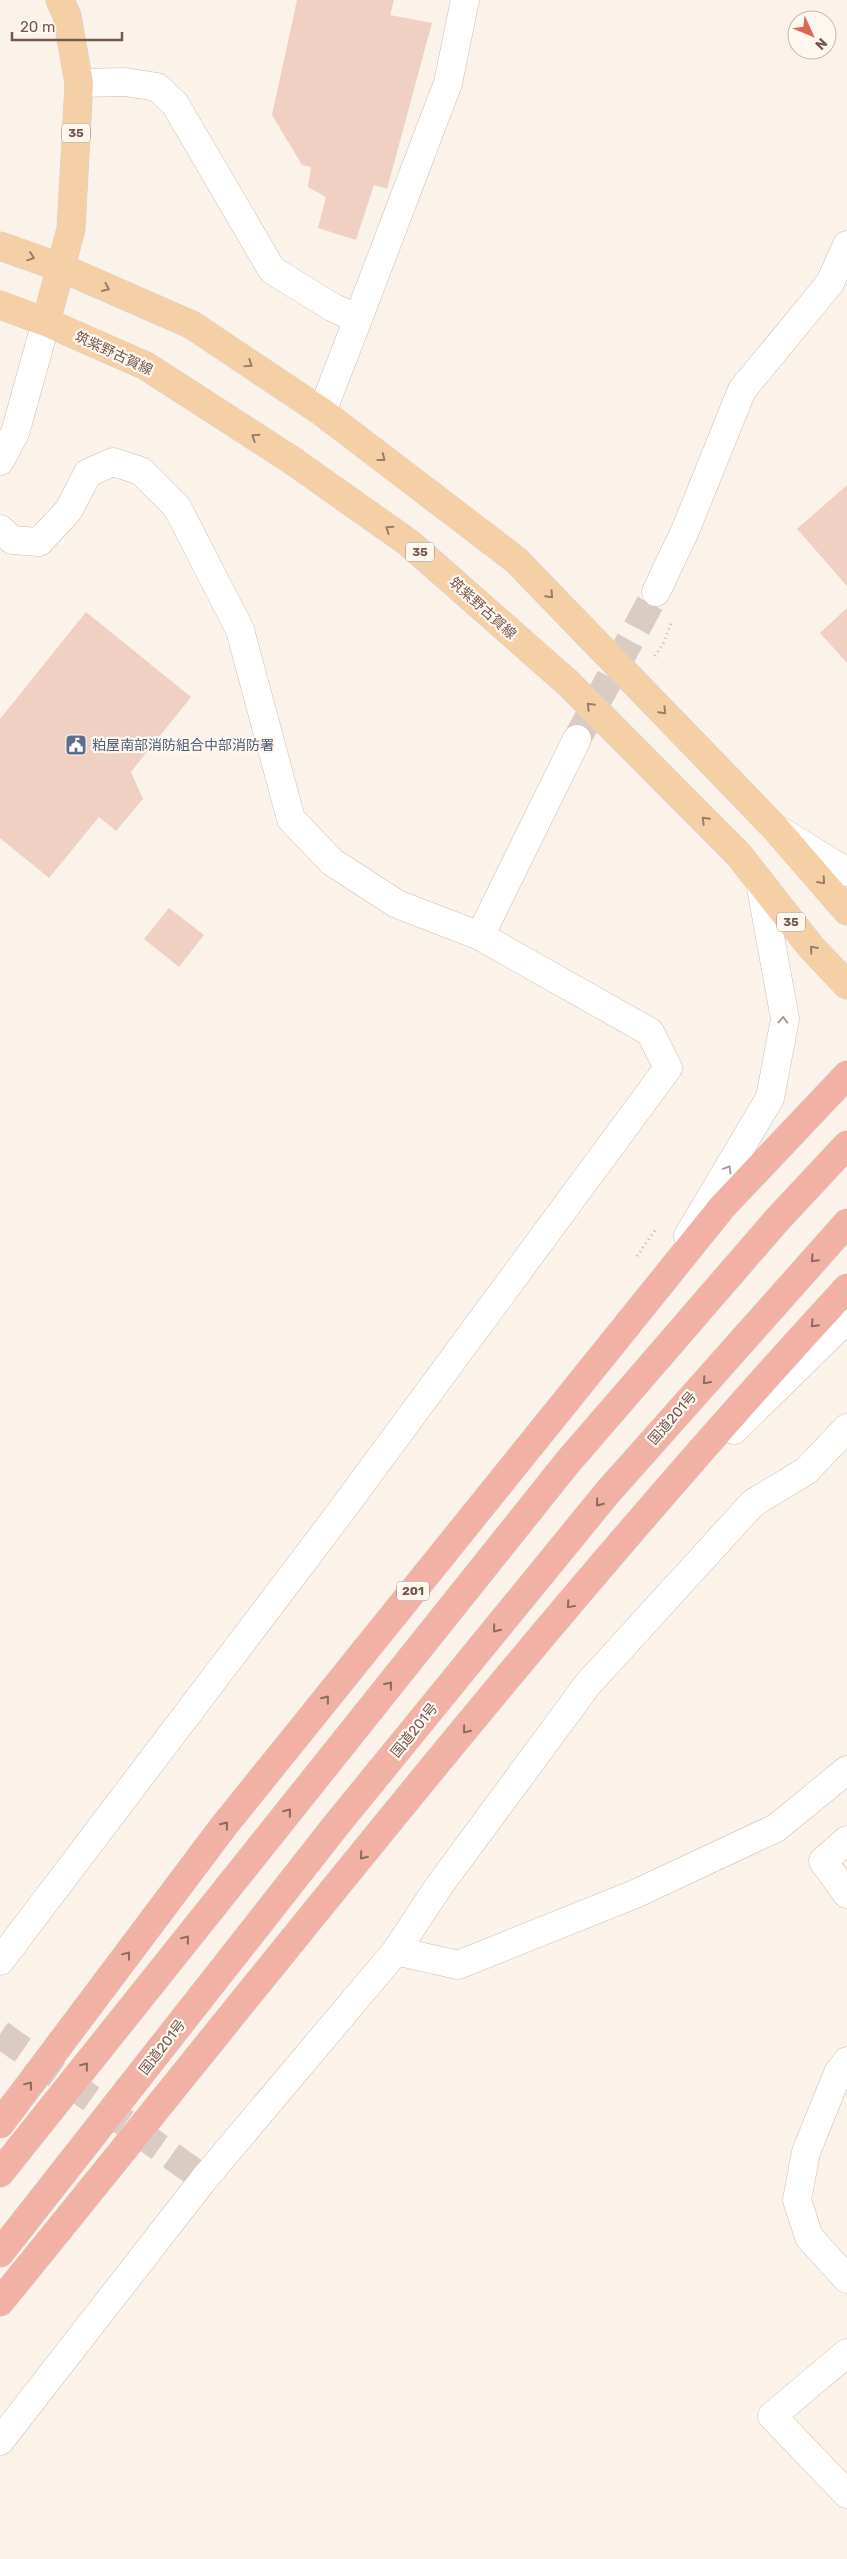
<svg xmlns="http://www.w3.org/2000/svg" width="847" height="2559" viewBox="0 0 847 2559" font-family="Rubik,'Noto Sans JP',sans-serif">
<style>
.building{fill:#efd0c3}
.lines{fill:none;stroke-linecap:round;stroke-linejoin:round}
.minor-tunnel{stroke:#daccc3;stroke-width:28;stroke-dasharray:28 14;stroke-linecap:butt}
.minor-casing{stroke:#cfbcb2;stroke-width:29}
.major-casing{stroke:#d8d0cd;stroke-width:29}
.highway-casing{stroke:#d8d0cd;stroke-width:29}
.path{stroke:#d5b3a5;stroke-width:3;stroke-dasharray:1 4;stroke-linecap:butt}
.minor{stroke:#fff;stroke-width:28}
.major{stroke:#f5d0a7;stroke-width:28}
.highway{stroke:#f1b1a5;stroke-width:28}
.oneway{stroke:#9b7c69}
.oneway2{stroke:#ac9b95}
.oneway3{stroke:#8e6a5f}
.labels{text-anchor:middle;stroke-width:4.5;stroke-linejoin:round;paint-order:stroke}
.shield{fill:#fef7f0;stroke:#9e887f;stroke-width:1}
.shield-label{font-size:12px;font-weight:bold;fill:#75584e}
.street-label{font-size:14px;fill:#75584e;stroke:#fef7f0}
.service-label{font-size:14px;fill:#4e5e75;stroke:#fef7f0;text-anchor:start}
</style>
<rect width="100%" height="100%" fill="#fbf3ea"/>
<path class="building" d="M 297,0 L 394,0 L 390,15 L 432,23 L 387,189 L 374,185 L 356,240 L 318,228 L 326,197 L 308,187 L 311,167 L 302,165 L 272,115 Z
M 847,485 L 847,586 L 797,529 Z
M 847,608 L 847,663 L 820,633 Z
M 86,612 L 191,697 L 131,772 L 143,799 L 116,831 L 99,817 L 49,878 L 0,838 L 0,719 Z
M 169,908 L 204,935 L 179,967 L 144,939 Z"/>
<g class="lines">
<path class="minor-tunnel" d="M 577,739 L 656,592
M 0,2034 L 204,2179"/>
<g class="minor-casing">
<path id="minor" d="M 79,83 L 125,82 L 157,87 L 175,104 L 272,270 L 332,307 L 358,319 L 322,412
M 358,319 L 448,83 L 465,0
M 0,461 L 15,433 L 46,322
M 0,529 L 12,540 L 39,542 L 68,511 L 88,473 L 113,462 L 141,471 L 177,507 L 240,630 L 291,819 L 332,862 L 397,904 L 480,936 L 650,1032 L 668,1068 L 333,1522 L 0,1961
M 656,592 L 685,531 L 742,390 L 830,283 L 847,245
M 782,832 L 847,872
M 480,936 L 577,739
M 688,1236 L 770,1098 L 785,1019 L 760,882
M 734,1430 L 847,1319
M 847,1840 L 823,1861 L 847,1894
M 396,1951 L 458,1965 L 635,1894 L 776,1828 L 847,1770
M 847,2061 L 838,2073 L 806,2152 L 797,2200 L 809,2237 L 847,2279
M 847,2353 L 772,2416 L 847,2494
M 0,2441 L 204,2179 L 396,1951 L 439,1886 L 588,1684 L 753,1503 L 806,1471 L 847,1428"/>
</g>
<g class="major-casing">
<path id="major" d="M 0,246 L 62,268 L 192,325 L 322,412 L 516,560 L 776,829 L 847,911
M 0,305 L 46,322 L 146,366 L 293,461 L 409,543 L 568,683 L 739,855 L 811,947 L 847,985
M 46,322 L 71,229 L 79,83 L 67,16 L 60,0"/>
</g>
<g class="highway-casing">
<path id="highway" d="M 0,2124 L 223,1827 L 723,1206 L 847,1075
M 0,2173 L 567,1463 L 776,1221 L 847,1145
M 0,2253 L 337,1824 L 607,1493 L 847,1223
M 0,2302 C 278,1961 548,1612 847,1288"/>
</g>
<path class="path" d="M 655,656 L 663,644 L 672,621
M 637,1256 L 655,1230"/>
<use href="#minor" class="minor"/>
<use href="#major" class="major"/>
<use href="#highway" class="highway"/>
</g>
<defs><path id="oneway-chevron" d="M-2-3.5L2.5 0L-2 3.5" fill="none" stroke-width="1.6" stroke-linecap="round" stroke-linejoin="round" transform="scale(1.25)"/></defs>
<g class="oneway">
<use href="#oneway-chevron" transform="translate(31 257) rotate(19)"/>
<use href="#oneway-chevron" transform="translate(106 288) rotate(24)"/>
<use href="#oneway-chevron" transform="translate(249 364) rotate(34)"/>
<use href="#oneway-chevron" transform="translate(255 437) rotate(-147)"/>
<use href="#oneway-chevron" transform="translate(382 458) rotate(37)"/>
<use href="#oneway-chevron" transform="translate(389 529) rotate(-145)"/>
<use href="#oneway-chevron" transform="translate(550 595) rotate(46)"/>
<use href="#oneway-chevron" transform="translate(590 706) rotate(-135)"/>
<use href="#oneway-chevron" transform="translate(663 711) rotate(46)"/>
<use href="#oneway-chevron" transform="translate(705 820) rotate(-135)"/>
<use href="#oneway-chevron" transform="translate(822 881) rotate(49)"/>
<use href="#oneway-chevron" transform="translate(813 949) rotate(-132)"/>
</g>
<g class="oneway2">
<use href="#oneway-chevron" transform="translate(783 1020) rotate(-89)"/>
<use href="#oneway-chevron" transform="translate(728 1169) rotate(-59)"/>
</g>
<g class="oneway3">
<use href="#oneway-chevron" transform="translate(814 1259) rotate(133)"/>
<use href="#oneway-chevron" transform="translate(814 1324) rotate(133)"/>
<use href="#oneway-chevron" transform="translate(706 1381) rotate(131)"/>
<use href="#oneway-chevron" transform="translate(599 1503) rotate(129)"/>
<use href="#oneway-chevron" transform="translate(570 1605) rotate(130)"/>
<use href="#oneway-chevron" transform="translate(496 1629) rotate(129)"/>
<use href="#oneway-chevron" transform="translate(389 1685) rotate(-51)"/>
<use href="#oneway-chevron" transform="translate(326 1699) rotate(-51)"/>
<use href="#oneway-chevron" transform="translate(466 1730) rotate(129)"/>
<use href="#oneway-chevron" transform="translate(288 1812) rotate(-51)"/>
<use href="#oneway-chevron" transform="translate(225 1825) rotate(-52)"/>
<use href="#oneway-chevron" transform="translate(363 1856) rotate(129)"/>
<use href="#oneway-chevron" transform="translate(186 1939) rotate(-51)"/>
<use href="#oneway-chevron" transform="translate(127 1955) rotate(-53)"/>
<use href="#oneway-chevron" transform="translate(85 2066) rotate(-51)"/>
<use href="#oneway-chevron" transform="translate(29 2085) rotate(-53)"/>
</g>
<defs>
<g id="civic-square" transform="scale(1.125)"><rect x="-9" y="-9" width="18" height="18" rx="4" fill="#5c6f8a" stroke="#fef7f0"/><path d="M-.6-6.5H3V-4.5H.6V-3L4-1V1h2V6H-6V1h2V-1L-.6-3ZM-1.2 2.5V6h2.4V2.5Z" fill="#fff"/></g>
</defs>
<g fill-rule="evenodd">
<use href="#civic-square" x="76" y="745"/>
</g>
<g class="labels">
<g class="shield">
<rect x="62" y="123.5" width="28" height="19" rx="4"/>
<rect x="406" y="542.5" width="28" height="19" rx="4"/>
<rect x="777" y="912.5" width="28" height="19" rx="4"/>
<rect x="397" y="1581.5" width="32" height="19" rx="4"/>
</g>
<g class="shield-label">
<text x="76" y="137">35</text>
<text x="420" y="556">35</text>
<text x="791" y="926">35</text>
<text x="413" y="1595">201</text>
</g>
<g class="street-label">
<text transform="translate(114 353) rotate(25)" y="5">筑紫野古賀線</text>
<text transform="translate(483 608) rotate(42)" y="5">筑紫野古賀線</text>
<text transform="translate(672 1418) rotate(-49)" y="5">国道201号</text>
<text transform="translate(414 1730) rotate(-51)" y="5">国道201号</text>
<text transform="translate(162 2047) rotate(-52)" y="5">国道201号</text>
</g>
<g class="service-label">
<text x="92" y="750">粕屋南部消防組合中部消防署</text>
</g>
</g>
<g transform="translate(812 35) rotate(134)"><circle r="24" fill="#fef7f0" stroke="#c7b7af"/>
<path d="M0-4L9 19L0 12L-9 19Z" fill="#dd6757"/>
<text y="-8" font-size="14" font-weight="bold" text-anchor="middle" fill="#75584e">N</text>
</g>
<path d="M12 32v8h110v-8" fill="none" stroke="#75584e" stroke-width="2.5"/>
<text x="20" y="32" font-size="15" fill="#75584e" stroke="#fef7f0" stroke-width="4" paint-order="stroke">20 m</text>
</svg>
